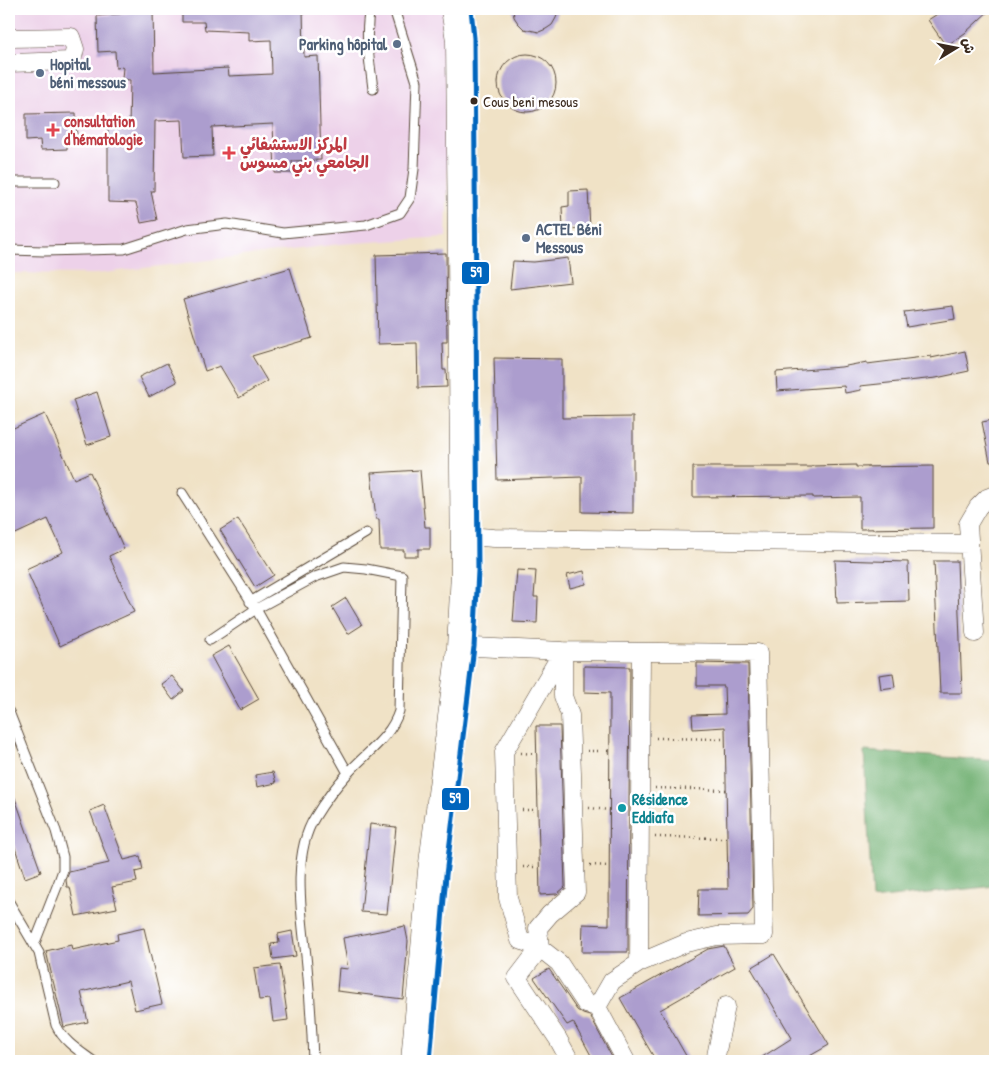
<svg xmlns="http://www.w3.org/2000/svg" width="1004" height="1070" viewBox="0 0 1004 1070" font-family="'Patrick Hand','Playpen Sans Arabic',sans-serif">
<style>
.built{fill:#edd1e9}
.forest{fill:#71b072;stroke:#566d48}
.building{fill:#ac9dce}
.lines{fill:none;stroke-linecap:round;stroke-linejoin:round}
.lane-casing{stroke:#564637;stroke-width:11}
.street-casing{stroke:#564637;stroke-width:19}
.primary-casing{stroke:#564637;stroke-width:29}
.path{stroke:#564637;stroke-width:2.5;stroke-dasharray:1 4;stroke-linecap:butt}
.lane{stroke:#fff;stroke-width:9}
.street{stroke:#fff;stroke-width:18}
.primary{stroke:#fff;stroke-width:28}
.bus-1-casing{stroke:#fff;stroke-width:9}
.bus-1{stroke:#0065bd;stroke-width:5}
.service-dot{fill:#5c6f8a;stroke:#fff;stroke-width:2}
.bus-dot{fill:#3b2a1e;stroke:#fff;stroke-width:2}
.health-dot{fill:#e0444e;stroke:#fff;stroke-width:2}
.culture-dot{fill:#0f9aa8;stroke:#fff;stroke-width:2}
.labels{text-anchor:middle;stroke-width:5;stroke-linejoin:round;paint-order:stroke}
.bus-label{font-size:15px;fill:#3b2a1e;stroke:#fff;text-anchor:start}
.service-label{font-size:16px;font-weight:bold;fill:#4e5e75;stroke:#fff;text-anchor:start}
.health-label{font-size:16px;font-weight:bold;fill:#be3a42;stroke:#fff;text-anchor:start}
.culture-label{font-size:16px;font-weight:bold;fill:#0d838f;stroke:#fff;text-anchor:start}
.line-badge{stroke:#fff;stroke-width:2}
.badge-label{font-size:14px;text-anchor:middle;font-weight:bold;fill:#fff}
</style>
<rect width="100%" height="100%" fill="#fff"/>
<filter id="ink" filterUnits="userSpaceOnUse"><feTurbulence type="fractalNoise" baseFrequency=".02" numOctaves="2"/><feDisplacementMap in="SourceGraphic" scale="10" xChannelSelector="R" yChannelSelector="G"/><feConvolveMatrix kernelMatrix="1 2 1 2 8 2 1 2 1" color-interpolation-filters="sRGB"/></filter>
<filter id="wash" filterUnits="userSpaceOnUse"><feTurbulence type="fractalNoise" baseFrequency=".0096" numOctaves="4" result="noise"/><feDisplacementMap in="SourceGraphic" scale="20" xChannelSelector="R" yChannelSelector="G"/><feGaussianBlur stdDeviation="1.12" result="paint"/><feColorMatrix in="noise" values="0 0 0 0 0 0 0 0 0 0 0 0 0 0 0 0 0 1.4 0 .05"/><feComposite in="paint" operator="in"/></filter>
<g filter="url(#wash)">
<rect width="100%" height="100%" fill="#f0e2c6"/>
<path class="built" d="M 9,9 L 444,9 L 451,69 L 446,237 L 340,244 L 95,274 L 9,273 Z"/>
<path class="forest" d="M 864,751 L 995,761 L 995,886 L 872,899 Z"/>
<g id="blocks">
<path class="building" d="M 129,9 L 153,9 L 154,72 L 228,68 L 229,76 L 272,74 L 271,40 L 249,41 L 249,32 L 205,30 L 204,22 L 182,22 L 182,9 L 303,9 L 304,57 L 318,56 L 321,160 L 292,161 L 293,173 L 275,173 L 273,124 L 212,127 L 213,156 L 184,157 L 182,120 L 155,121 L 154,191 L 151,191 L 157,220 L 141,223 L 136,203 L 108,202 L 108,128 L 129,127 L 130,80 L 122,79 L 123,67 L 116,68 L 115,51 L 98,52 L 97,16 L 129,13 Z
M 513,9 L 559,9 L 556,18 L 552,25 L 546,29 L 539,32 L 524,29 L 518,23 L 514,17 Z
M 945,9 L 991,9 L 965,33 L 946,46 L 928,20 Z
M498 83a29 29 0 1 1 58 0a29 29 0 1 1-58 0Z
M 76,113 L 77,140 L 67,141 L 67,149 L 41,150 L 40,140 L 26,141 L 26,114 Z
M 588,190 L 590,228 L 563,229 L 562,207 L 569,206 L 569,191 Z
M 446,253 L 447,342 L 442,342 L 443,370 L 446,370 L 447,387 L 418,388 L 417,343 L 378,344 L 376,255 Z
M 568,258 L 571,282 L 510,289 L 513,261 L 534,262 Z
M 290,268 L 312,338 L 252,356 L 267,381 L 239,398 L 220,366 L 205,371 L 183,299 Z
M 953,306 L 955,319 L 907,327 L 904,312 Z
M 965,351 L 969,371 L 936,378 L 860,386 L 861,390 L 845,393 L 844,386 L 777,391 L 776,372 L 841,367 L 867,362 L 867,364 L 931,356 L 931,358 Z
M 494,358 L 562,359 L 562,418 L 633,417 L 633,513 L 582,512 L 582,477 L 497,480 Z
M 167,363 L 177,382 L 149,397 L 139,377 Z
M 97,392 L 111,437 L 87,445 L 73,400 Z
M 45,414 L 74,479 L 90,472 L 124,549 L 109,556 L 134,612 L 60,646 L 26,569 L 63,552 L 48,519 L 9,537 L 9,430 Z
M 993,420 L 995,432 L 995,462 L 990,462 L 982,422 Z
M 856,465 L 856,467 L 933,466 L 933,528 L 860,529 L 860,497 L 813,498 L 813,496 L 693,497 L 693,467 L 812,467 L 812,466 Z
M 420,470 L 425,527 L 430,527 L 430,549 L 418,549 L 418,556 L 404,556 L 404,550 L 380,550 L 379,519 L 376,519 L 371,473 Z
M 238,519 L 274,575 L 255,587 L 220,530 Z
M 835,560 L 908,562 L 909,601 L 837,603 Z
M 934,561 L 957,561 L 962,693 L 940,693 Z
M 517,570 L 536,571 L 534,597 L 538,597 L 537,623 L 513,622 Z
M 584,571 L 586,584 L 570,588 L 567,575 Z
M 346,598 L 362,625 L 348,634 L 332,607 Z
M 229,646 L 259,699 L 240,710 L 211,656 Z
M 697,663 L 748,664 L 753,909 L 748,915 L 698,916 L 699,889 L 728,889 L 725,727 L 693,729 L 692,715 L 725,714 L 724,686 L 697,686 Z
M 584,666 L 630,667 L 628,952 L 582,952 L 583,924 L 609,925 L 610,693 L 584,692 Z
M 893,673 L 895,687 L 881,689 L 879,675 Z
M 172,676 L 184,691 L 173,700 L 161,684 Z
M 536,726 L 560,726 L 565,887 L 557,894 L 540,895 Z
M 273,772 L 276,783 L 257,787 L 255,775 Z
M 9,784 L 10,784 L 41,872 L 25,878 L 9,830 Z
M 104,805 L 124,860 L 140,856 L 143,870 L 135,872 L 137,882 L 112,887 L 117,908 L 76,916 L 70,887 L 67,887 L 66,880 L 69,872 L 109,863 L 90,811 Z
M 370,824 L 396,827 L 387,914 L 361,912 Z
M 405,926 L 408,941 L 403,999 L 337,991 L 339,968 L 348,969 L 343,938 Z
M 144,928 L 162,1004 L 135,1010 L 128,981 L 81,992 L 88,1022 L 64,1027 L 46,951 L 71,945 L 72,950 L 118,940 L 117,934 Z
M 292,931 L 296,956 L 273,959 L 271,944 L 279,943 L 278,934 Z
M 724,946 L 735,967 L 660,1010 L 689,1061 L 656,1061 L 620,998 L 708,949 Z
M 774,954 L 829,1045 L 801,1061 L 756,1061 L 792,1038 L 751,968 Z
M 280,965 L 288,1020 L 273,1022 L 270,999 L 259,1000 L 254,968 Z
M 549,969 L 577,1010 L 583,1014 L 590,1016 L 614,1061 L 594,1061 L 573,1022 L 567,1025 L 534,978 Z"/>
</g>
</g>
<g filter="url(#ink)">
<use href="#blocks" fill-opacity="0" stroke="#564637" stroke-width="1"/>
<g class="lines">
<g class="lane-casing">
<path id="lane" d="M 370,9 C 364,35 370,62 373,89
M 9,182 L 55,182
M 9,250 L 44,251 L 124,249 L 187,229 L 227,224 L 283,233 L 366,225 L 400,213 L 410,198 L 414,169 L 417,82 L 394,9
M 182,493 L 256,609 L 348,773
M 250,602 L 366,533
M 210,640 L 256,609 L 315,577 L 344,567 L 366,569 L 402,576 L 399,711 C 391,737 367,752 349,772 C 337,785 324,802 315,817 C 290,857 303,921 307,966 C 310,998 312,1029 313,1061
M 9,712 L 56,831 L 63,857 L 63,870 L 58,884 L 34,945
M 9,902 L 39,953 L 56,1025 C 64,1042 78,1050 93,1061"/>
</g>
<g class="street-casing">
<path id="street" d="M 9,38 L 71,37 L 75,49 L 72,61 L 9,63
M 465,536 L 494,538 L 969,544
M 975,633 L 968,524 L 978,507 L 987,498 L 995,495
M 474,647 L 563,651 L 758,653 L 764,935 L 717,936 L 686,943 L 639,963 L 612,981 L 597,1007 L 626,1061
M 563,651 L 504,752 L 508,898 L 520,940 L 540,948 L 517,978 L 558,1039 L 570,1061
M 563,652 L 563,696 L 570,715 L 576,892 L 550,914 L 538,928 L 540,948 L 559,963 L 586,1004 L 597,1007
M 639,963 L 641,652
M 715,1061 L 726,1006"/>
</g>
<g class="primary-casing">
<path id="primary" d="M 415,1061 L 432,871 L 461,648 L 465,573 L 460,40 L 455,9"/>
</g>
<path class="path" d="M 656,738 L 725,739
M 587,751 L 608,751
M 521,753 L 535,754
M 655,788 L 726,790
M 589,808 L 610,810
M 522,810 L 535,810
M 655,837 L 726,838
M 590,865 L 608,866
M 523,867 L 536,867"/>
<use href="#lane" class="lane"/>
<use href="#street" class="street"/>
<use href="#primary" class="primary"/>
<g class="bus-1-casing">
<path id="bus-1" d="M 430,1061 L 446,875 L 474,647 L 478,571 L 474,38 L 471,9"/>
</g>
<use href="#bus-1" class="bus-1"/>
</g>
</g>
<g class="service-dot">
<circle cx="397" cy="44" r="5"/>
<circle cx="40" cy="73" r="5"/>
<circle cx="526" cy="238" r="5"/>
</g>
<circle class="bus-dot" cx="474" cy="101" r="4.5"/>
<g class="health-dot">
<path d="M50.5 122.5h5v5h5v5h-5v5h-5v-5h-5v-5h5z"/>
<path d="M226.5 145.5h5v5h5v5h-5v5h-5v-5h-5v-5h5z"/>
</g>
<circle class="culture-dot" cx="622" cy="808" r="5"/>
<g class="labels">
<g class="bus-label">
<text x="483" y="107">Cous beni mesous</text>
</g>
<g class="service-label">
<text x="387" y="50" text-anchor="end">Parking hôpital</text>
<text x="50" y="70">Hopital<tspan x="50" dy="18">béni messous</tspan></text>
<text x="536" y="235">ACTEL Béni<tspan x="536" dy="18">Messous</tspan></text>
</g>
<g class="health-label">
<text x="64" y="127">consultation<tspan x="64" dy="18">d'hématologie</tspan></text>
<text x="240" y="150">المركز الاستشفائي<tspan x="240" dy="18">الجامعي بني مسوس</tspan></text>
</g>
<g class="culture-label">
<text x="632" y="805">Résidence<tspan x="632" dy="18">Eddiafa</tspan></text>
</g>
</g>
<g class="line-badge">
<rect x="461" y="261" width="29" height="24" rx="5" fill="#0065bd"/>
<rect x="441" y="787" width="29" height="24" rx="5" fill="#0065bd"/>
</g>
<g class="badge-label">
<text x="476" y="277">59</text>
<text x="455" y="803">59</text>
</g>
<rect width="1004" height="1070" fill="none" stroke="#fff" stroke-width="30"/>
<g transform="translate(956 48) rotate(80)" stroke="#ffffff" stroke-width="4" paint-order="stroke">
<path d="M0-4L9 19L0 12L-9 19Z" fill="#3b2a1e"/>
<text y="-8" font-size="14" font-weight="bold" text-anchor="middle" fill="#3b2a1e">ش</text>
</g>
</svg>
